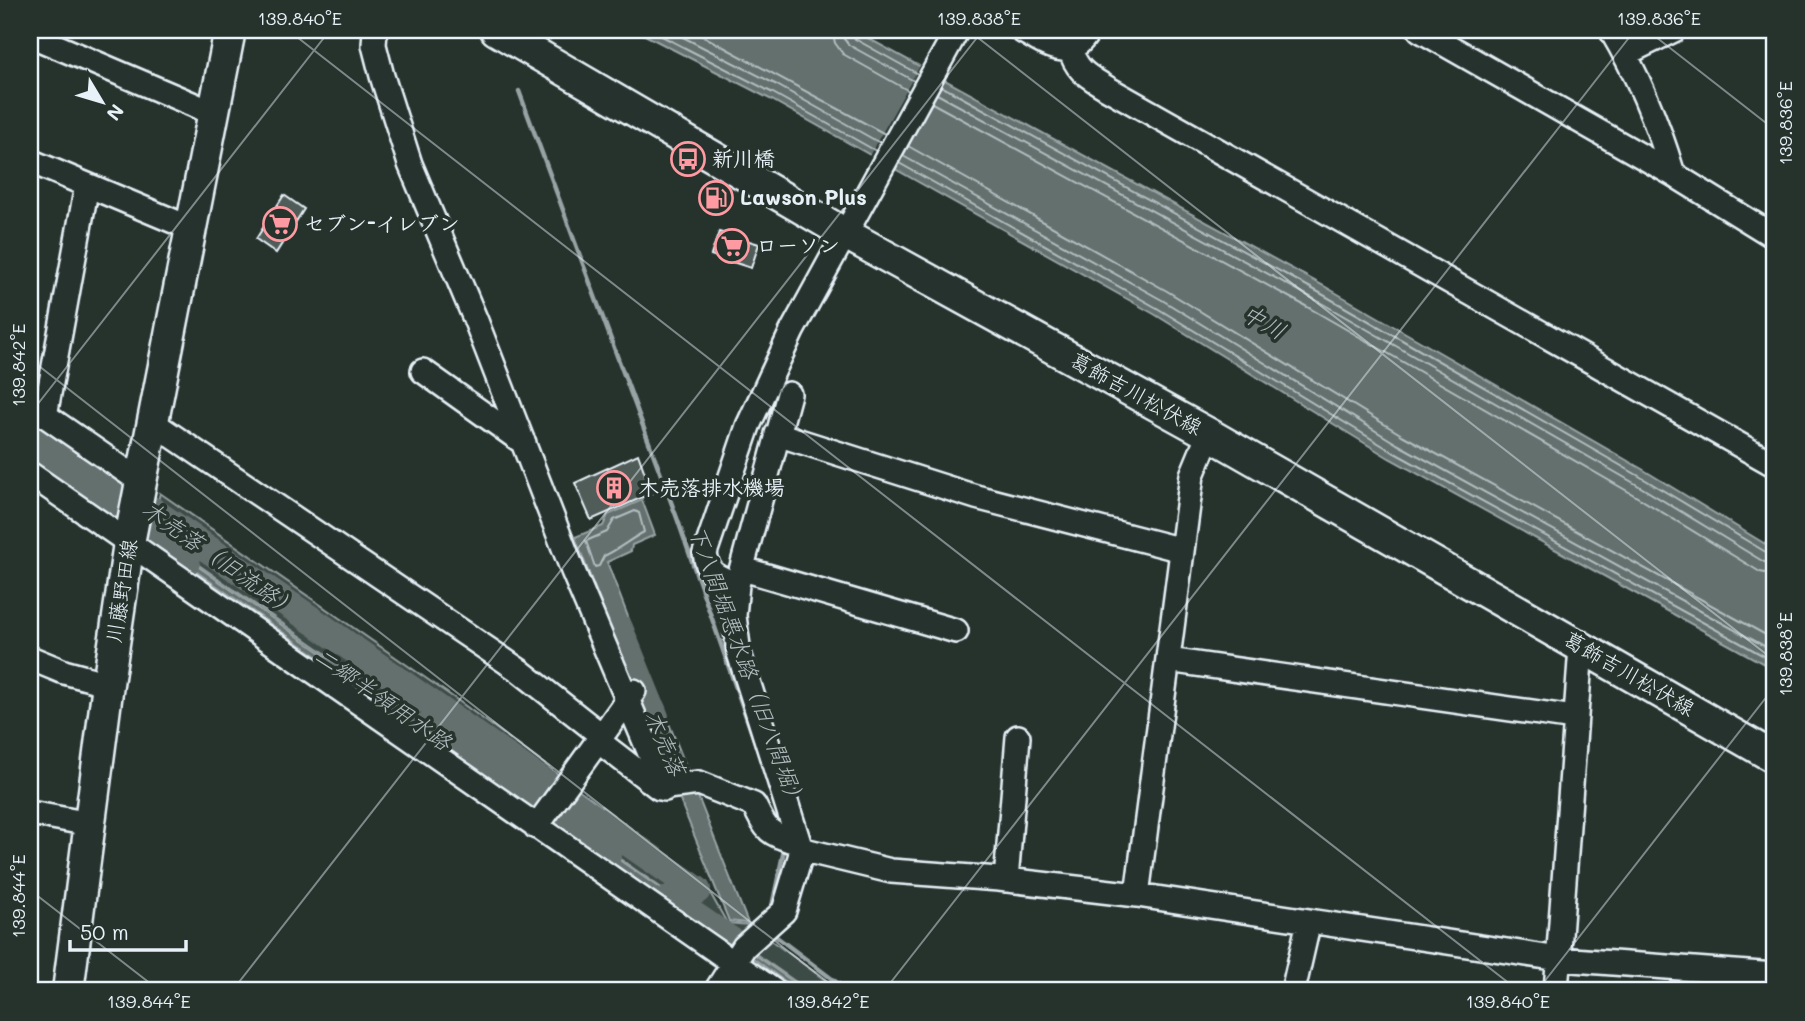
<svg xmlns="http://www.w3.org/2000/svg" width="1805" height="1021" viewBox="0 0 1805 1021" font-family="Mali,'Klee One',sans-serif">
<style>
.green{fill:#3e4b47;stroke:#939ea0;stroke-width:2}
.water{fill:#636f6d;stroke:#98a3a5;stroke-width:2}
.pier{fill:#26332d}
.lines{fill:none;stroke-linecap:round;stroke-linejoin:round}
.shore{stroke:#b3bdc0;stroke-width:2}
.stream{stroke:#98a3a5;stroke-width:4.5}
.river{stroke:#636f6d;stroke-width:28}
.building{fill:#505c59;stroke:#e8f1f8;stroke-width:2}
.minor-casing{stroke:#e8f1f8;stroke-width:28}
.major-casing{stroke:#e8f1f8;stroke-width:35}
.minor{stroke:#26332d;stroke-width:23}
.major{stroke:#26332d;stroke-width:30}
.ticks{fill:none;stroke:#e8f1f8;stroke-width:2;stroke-opacity:0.45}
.labels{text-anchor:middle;stroke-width:7;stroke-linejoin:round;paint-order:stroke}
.poi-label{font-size:21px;font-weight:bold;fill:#e8f1f8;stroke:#26332d;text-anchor:start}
.street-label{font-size:21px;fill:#e8f1f8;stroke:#26332d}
.water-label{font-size:23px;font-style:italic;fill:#b3bdc0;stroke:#26332d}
.neatline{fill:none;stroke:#e8f1f8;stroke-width:2.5}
.ticks-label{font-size:18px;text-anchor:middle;fill:#e8f1f8}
</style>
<rect width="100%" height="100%" fill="#26332d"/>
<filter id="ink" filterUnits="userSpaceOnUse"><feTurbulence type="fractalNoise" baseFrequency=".0143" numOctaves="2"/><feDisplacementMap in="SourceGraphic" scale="14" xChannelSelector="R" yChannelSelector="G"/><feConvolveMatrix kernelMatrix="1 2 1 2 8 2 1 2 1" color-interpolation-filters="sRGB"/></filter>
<g filter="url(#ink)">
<path class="green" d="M 160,493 L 460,702 L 704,882 L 727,923 L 750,925 L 840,991 L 809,991 L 150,531 Z"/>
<path class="water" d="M 635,30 L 853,30 L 1324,286 L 1642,469 L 1775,550 L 1775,670 L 1389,458 L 1154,314 L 770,99 Z
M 30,450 L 114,508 L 110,512 L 30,457 Z
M 642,500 L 655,535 L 632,545 L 631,551 L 607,562 L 642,653 L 630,666 L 625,665 L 575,537 L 603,526 L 608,515 Z
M 156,537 L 454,746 L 451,750 L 154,542 Z
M 653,683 L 748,923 L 729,921 L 640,702 Z
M 462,750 L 518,790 L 512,793 L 459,755 Z
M 578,831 L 702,918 L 700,922 L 573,839 Z
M 751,952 L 806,991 L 798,991 L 749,955 Z"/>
<path class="pier" d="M 921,64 L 942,75 L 889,170 L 868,158 Z"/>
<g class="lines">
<path class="shore" d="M 650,30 L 773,93 L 876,151
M 669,30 L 777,85 L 880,143
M 692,30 L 885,134
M 832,30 L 835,43 L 843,54 L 909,91
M 843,30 L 844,39 L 849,45 L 914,81
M 851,30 L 855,39 L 918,74
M 941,86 L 1320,293 L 1639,476 L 1769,554 L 1775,555
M 937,94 L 1316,300 L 1634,483 L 1764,562 L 1775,564
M 932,103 L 1311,309 L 1629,492 L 1760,572 L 1775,575
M 908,146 L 1167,291 L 1402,435 L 1775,640
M 903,156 L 1162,300 L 1397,444 L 1775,652
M 899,163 L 1157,308 L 1393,452 L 1775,662
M 635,511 L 639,513 L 644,532 C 629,540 619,549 604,556 L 599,566 L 595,567 L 586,541 L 607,532 L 614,520 Z"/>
<path class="stream" d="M 519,91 L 677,518 L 759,754
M 771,911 L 785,845
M 773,931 L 774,935 L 848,991"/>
<path class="river" d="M 30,427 L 319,625 L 548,786
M 30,454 L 186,562
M 619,628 L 655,717
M 422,728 L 607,856
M 570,802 L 697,890
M 670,899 L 737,945"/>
</g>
<path class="building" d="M 284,195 L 304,209 L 276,253 L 256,239 Z
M 719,232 L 759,244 L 751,268 L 711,255 Z
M 638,454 L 652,493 L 591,520 L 575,483 Z"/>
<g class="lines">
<g class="minor-casing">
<path id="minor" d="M 375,30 L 374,45 L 382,76 L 410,164 L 476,321 L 573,571 L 665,789
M 1021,30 C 1047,45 1070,64 1089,30
M 1420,30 L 1673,174 L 1775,237
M 1611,30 C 1638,75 1658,124 1673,174
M 30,35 L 213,113
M 1070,48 C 1076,71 1088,76 1107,88 L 1775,465
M 1625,54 L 1674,30
M 30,161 L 190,228
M 423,371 L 524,443
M 30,405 L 140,481
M 45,416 L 87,185
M 152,422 L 520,671 L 601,735
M 777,434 L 976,497 L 1182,550
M 30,474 L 774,991
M 743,569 L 956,631
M 737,585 C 717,576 708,576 705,553 L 748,426 L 792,331 L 957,30
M 30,658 L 64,672 L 108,684
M 1168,660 L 1574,718
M 597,740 L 659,788 L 699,783 L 754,805 C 768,834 769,833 799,843
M 30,813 L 90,824
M 536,827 L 634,691
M 800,849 L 891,871 L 999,879 L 1137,895 L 1559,959 L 1775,975
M 1006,880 L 1018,737
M 1137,895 L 1192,475 L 1209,434
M 716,991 L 744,947 L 784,911 L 801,854 L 799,843 L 739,653 L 734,616 L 737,585 L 789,394
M 1293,991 L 1309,921
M 1556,991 L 1581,647"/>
</g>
<g class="major-casing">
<path id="major" d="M 496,30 L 844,233 L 1209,434 L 1775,758
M 68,991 L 108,684 L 129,543 L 230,30"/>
</g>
<use href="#minor" class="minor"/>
<use href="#major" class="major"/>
</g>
</g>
<path class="ticks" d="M 288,30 L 1519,991M 968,30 L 1775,661M 1647,30 L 1775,130M 30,359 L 839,991M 30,414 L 330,30M 30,890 L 160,991M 232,991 L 983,30M 884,991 L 1635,30M 1537,991 L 1775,686"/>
<defs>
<g id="bus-ring" transform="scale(1.75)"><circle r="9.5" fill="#26332d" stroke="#ff9aa2" stroke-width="1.5"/><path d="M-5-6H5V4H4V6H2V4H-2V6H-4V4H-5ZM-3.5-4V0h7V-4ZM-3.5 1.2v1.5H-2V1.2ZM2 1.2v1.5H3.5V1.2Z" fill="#ff9aa2"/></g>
<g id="fuel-ring" transform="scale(1.75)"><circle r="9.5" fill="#26332d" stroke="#ff9aa2" stroke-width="1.5"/><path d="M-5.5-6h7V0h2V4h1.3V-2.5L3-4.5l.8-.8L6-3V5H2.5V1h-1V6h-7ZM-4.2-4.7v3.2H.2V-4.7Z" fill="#ff9aa2"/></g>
<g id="supermarket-ring" transform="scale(1.75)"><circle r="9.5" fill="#26332d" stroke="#ff9aa2" stroke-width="1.5"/><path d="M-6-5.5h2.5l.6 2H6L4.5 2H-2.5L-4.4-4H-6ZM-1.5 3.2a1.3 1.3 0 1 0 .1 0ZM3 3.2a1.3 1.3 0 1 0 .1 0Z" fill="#ff9aa2"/></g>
<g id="building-ring" transform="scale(1.75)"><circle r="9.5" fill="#26332d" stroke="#ff9aa2" stroke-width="1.5"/><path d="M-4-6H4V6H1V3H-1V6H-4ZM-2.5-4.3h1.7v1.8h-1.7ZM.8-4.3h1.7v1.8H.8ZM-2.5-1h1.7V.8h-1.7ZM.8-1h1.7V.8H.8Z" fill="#ff9aa2"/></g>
</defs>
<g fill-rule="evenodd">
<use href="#bus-ring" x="688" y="159"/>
<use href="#fuel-ring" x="716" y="198"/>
<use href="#supermarket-ring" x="280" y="224"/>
<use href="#supermarket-ring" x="732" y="246"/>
<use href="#building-ring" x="614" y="488"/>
</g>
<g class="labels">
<g class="poi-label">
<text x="712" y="166">新川橋</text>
<text x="740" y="205">Lawson Plus</text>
<text x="304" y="231">セブン-イレブン</text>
<text x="756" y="253">ローソン</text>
<text x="638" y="495">木売落排水機場</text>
</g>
<g class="street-label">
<text transform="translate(1136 394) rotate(29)" y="7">葛飾吉川松伏線</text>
<text transform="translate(122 591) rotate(-81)" y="7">川藤野田線</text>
<text transform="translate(1629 674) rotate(30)" y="7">葛飾吉川松伏線</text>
</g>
<g class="water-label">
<text transform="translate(1264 322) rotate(30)" y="8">中川</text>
<text transform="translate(220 559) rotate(35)" y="8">木売落（旧流路）</text>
<text transform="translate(747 667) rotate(70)" y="8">下八間堀悪水路（旧八間堀）</text>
<text transform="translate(383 699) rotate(35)" y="8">二郷半領用水路</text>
<text transform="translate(665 743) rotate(67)" y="8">木売落</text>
</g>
</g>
<rect width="1805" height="1021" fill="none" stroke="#26332d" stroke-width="77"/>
<g transform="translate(102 102) rotate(128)" stroke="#26332d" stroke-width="5" paint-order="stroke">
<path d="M0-5L12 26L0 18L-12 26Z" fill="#e8f1f8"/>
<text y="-10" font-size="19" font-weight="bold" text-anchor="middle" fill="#e8f1f8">N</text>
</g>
<path d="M70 940v10h116v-10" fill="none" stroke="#e8f1f8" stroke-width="3.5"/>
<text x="80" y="940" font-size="21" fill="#e8f1f8" stroke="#26332d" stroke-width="5" paint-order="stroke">50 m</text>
<rect x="38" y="38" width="1728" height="944" class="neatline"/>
<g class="ticks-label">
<text x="300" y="25">139.840°E</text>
<text x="979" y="25">139.838°E</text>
<text x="1659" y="25">139.836°E</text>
<text transform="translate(1786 123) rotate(-90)" y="6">139.836°E</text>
<text transform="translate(19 365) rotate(-90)" y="6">139.842°E</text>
<text transform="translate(1786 654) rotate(-90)" y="6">139.838°E</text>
<text transform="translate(19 896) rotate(-90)" y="6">139.844°E</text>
<text x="149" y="1008">139.844°E</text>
<text x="828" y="1008">139.842°E</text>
<text x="1508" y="1008">139.840°E</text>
</g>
</svg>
